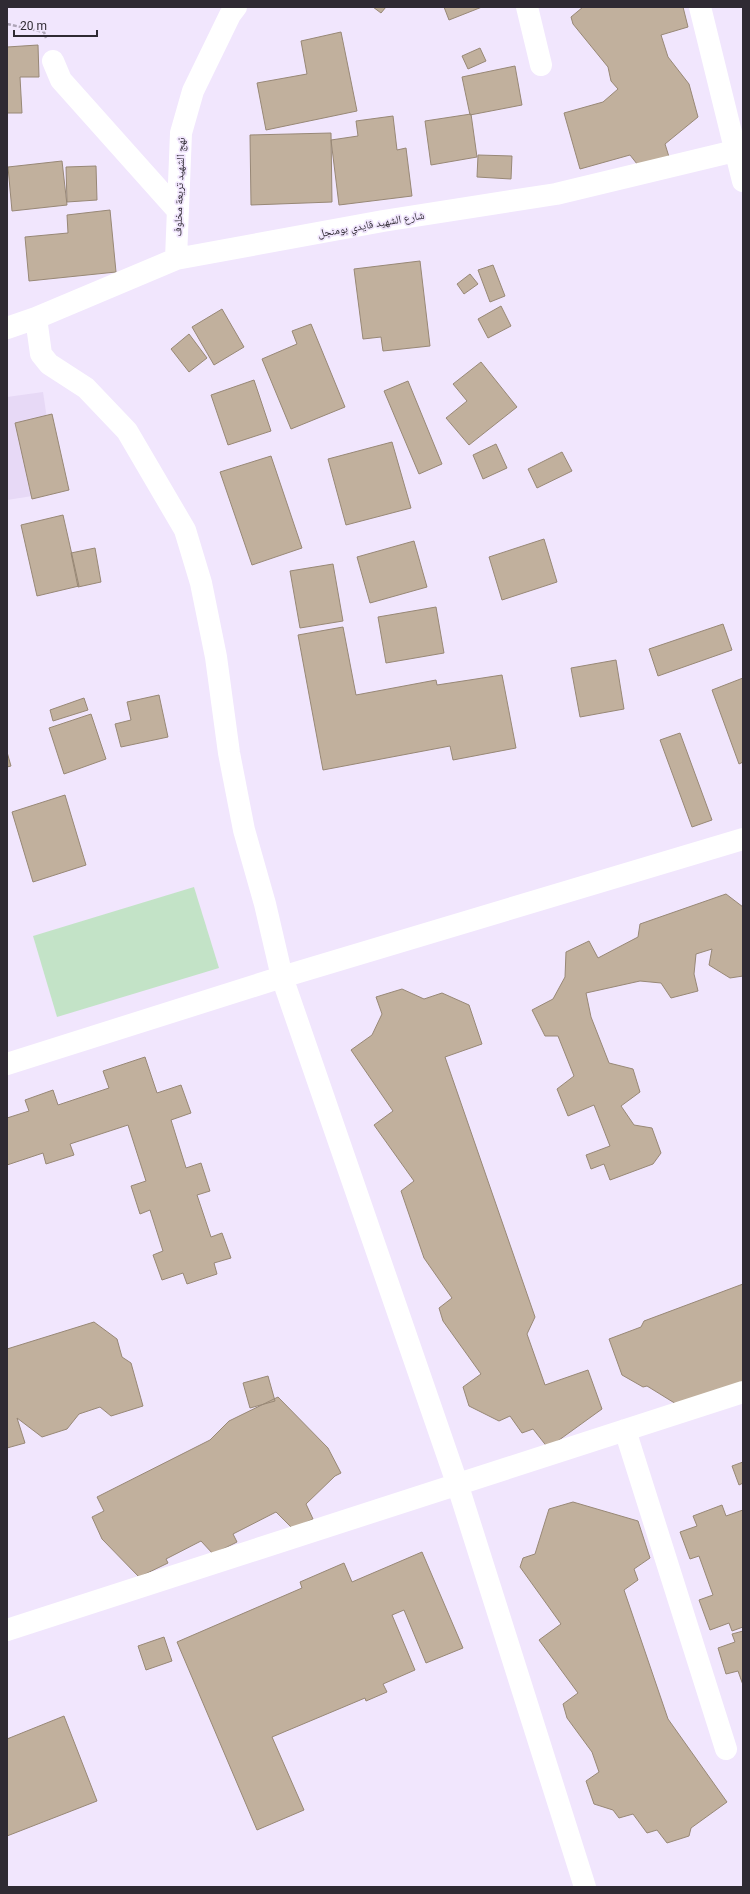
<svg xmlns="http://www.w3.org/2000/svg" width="750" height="1894" viewBox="0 0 750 1894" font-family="Roboto,'Noto Naskh Arabic',sans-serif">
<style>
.built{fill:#e7d9f6}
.green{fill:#c3e3c7}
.building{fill:#c1b09d;stroke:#988876}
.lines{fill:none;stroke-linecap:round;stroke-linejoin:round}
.path{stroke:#aea5b7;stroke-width:2.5;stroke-dasharray:4 2;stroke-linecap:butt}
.minor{stroke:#fff;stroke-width:22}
.labels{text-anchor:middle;stroke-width:3.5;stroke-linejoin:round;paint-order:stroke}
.street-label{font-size:11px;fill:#2f2a33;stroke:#f1e6fd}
</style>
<rect width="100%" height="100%" fill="#f1e6fd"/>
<path class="built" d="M 43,392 L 58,492 L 7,500 L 7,397 Z"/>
<path class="green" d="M 194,887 L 219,968 L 57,1017 L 33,936 Z"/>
<path class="building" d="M 373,7 L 386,7 L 381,13 Z
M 444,7 L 482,7 L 449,20 Z
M 583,7 L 683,7 L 688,27 L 661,35 L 668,57 L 689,84 L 698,117 L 665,144 L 670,160 L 641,169 L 630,155 L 580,169 L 564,113 L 603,102 L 618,89 L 611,81 L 608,67 L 573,24 L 571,17 Z
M 341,32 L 357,111 L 266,130 L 257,83 L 307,74 L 301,41 Z
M 38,45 L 39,77 L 20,77 L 22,113 L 7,113 L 7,47 Z
M 480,48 L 486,61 L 468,69 L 462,56 Z
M 515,66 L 522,105 L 470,115 L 462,77 Z
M 471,114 L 477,157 L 431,165 L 425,121 Z
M 393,116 L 397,150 L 406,148 L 412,196 L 339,205 L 331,140 L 358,136 L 356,121 Z
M 331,133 L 332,202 L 251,205 L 250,135 Z
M 478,155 L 512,156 L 511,179 L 477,177 Z
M 62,161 L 67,205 L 12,211 L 8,167 Z
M 96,166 L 97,200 L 67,202 L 66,167 Z
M 110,210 L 116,272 L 29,281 L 25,237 L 68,233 L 67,215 Z
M 420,261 L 430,346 L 383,351 L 381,337 L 363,339 L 354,269 Z
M 493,265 L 505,296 L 490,302 L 478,270 Z
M 470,274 L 478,284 L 464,294 L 457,284 Z
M 501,306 L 511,326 L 488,338 L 478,319 Z
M 222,309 L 244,347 L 214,365 L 192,327 Z
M 311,324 L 345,407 L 291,429 L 262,359 L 297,344 L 292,331 Z
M 189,334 L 207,358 L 189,372 L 171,349 Z
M 481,362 L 517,407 L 469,445 L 446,418 L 467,401 L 453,384 Z
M 254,380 L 271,431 L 228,445 L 211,395 Z
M 408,381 L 442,464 L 419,474 L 384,391 Z
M 52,414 L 69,490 L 32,499 L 15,423 Z
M 392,442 L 411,508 L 346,525 L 328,459 Z
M 496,444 L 507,468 L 483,479 L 473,455 Z
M 562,452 L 572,471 L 537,488 L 528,469 Z
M 271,456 L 302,548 L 252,565 L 220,472 Z
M 63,515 L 79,586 L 37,596 L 21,525 Z
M 544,539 L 557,582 L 502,600 L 489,557 Z
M 414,541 L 427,587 L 370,603 L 357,557 Z
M 95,548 L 101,582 L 78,587 L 71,553 Z
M 333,564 L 343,621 L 300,628 L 290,571 Z
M 436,607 L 444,653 L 386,663 L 378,617 Z
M 723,624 L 732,650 L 658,676 L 649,649 Z
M 343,627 L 356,695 L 436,680 L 437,685 L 502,675 L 516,748 L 453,760 L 450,746 L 323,770 L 298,635 Z
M 616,660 L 624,709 L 580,717 L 571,668 Z
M 743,678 L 743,762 L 739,764 L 712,690 Z
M 159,695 L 168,737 L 121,747 L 115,724 L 131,720 L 127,702 Z
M 84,698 L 88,710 L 53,721 L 50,710 Z
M 91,714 L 106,759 L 64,774 L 49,728 Z
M 680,733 L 712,820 L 692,827 L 660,740 Z
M 7,752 L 11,766 L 7,767 Z
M 65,795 L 86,865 L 33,882 L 12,812 Z
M 726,894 L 743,907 L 743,976 L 730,978 L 709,965 L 712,949 L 696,954 L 694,974 L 698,991 L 671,998 L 661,983 L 640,981 L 586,993 L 591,1017 L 609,1063 L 633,1069 L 640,1092 L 621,1106 L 634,1125 L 652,1128 L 661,1153 L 653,1164 L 610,1180 L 604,1164 L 591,1169 L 586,1155 L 610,1146 L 594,1105 L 568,1116 L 557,1089 L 574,1076 L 558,1036 L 545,1036 L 532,1010 L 553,999 L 565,977 L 566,952 L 589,941 L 598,958 L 638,937 L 640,924 Z
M 402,989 L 424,999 L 442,993 L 469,1005 L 482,1044 L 445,1057 L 535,1317 L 527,1334 L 545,1385 L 588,1370 L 602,1409 L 548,1448 L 533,1429 L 522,1433 L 510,1416 L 499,1421 L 469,1406 L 463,1387 L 481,1374 L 443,1321 L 439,1308 L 452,1298 L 424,1258 L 401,1191 L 414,1181 L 374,1125 L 393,1111 L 351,1050 L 372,1035 L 382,1014 L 376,997 Z
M 145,1057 L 157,1093 L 181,1085 L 191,1113 L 171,1120 L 186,1168 L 201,1163 L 210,1191 L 197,1195 L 211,1237 L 222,1233 L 231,1258 L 214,1263 L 217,1274 L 187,1284 L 183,1273 L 162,1280 L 153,1255 L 163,1251 L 150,1210 L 140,1214 L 131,1186 L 146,1181 L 128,1125 L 70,1144 L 74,1155 L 46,1164 L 43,1153 L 7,1165 L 7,1118 L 29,1111 L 25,1100 L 53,1090 L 58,1105 L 109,1088 L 103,1071 Z
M 743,1284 L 743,1383 L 681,1407 L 647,1386 L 643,1387 L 622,1375 L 609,1339 L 641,1327 L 644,1321 Z
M 94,1322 L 117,1339 L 122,1357 L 131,1363 L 143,1406 L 111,1416 L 100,1407 L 79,1414 L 67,1429 L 42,1437 L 17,1418 L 25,1443 L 7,1448 L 7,1349 Z
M 268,1376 L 275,1401 L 250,1408 L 243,1383 Z
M 278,1397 L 328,1448 L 341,1473 L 335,1476 L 306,1504 L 313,1519 L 293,1529 L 276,1512 L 233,1534 L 237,1542 L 213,1554 L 201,1541 L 166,1559 L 168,1563 L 139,1577 L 102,1539 L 92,1517 L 104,1511 L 97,1497 L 210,1440 L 229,1421 Z
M 743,1462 L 743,1483 L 739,1485 L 732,1466 Z
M 573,1502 L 638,1521 L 650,1558 L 634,1569 L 638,1580 L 624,1590 L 668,1719 L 727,1802 L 691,1828 L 689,1836 L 667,1843 L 657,1830 L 647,1833 L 633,1814 L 619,1818 L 613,1810 L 594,1804 L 586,1781 L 599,1772 L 592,1752 L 567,1718 L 563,1704 L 578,1693 L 539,1640 L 561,1624 L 520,1567 L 523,1558 L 535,1554 L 549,1509 Z
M 722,1505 L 726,1516 L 743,1510 L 743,1627 L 732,1631 L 729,1623 L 710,1630 L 699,1600 L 713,1595 L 699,1556 L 690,1559 L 680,1532 L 697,1526 L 693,1516 Z
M 422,1552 L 463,1648 L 426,1663 L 404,1610 L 392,1615 L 415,1670 L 383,1684 L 387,1692 L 366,1701 L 365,1698 L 272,1737 L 304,1810 L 257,1830 L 177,1642 L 302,1588 L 300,1582 L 344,1563 L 352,1582 Z
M 743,1631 L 743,1685 L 738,1671 L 726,1674 L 718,1648 L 735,1642 L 732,1634 Z
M 164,1637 L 172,1661 L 146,1670 L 138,1646 Z
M 64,1716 L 97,1801 L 7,1836 L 7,1739 Z"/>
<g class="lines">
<path class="path" d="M 7,24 L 44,32 L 46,38"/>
<path class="minor" d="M 527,7 L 541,65
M 700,7 L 743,181
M 53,61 L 61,80 L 178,211
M 176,259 L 181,133 L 193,91 L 230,15 L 236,7
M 36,318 L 41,354 L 49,364 L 86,388 L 127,431 L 185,530 L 201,583 L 216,657 L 229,753 L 244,830 L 265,904 L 282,977 L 457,1483 L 585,1887
M 7,328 L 36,318 L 176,259 L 383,221 L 556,194 L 743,149
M 7,1064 L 282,977 L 743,839
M 625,1430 L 726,1749
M 7,1630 L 743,1392"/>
</g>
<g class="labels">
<g class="street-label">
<text transform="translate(179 187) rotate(-88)" y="4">نهج الشهيد تريعة مخلوف</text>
<text transform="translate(371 224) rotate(-10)" y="4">شارع الشهيد قايدي بومنجل</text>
</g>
</g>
<rect width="750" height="1894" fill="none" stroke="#2f2a33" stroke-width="16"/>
<path d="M14 30v6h83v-6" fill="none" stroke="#2f2a33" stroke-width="2"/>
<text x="20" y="30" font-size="12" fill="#2f2a33" stroke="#f1e6fd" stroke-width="3" paint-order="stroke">20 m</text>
</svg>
